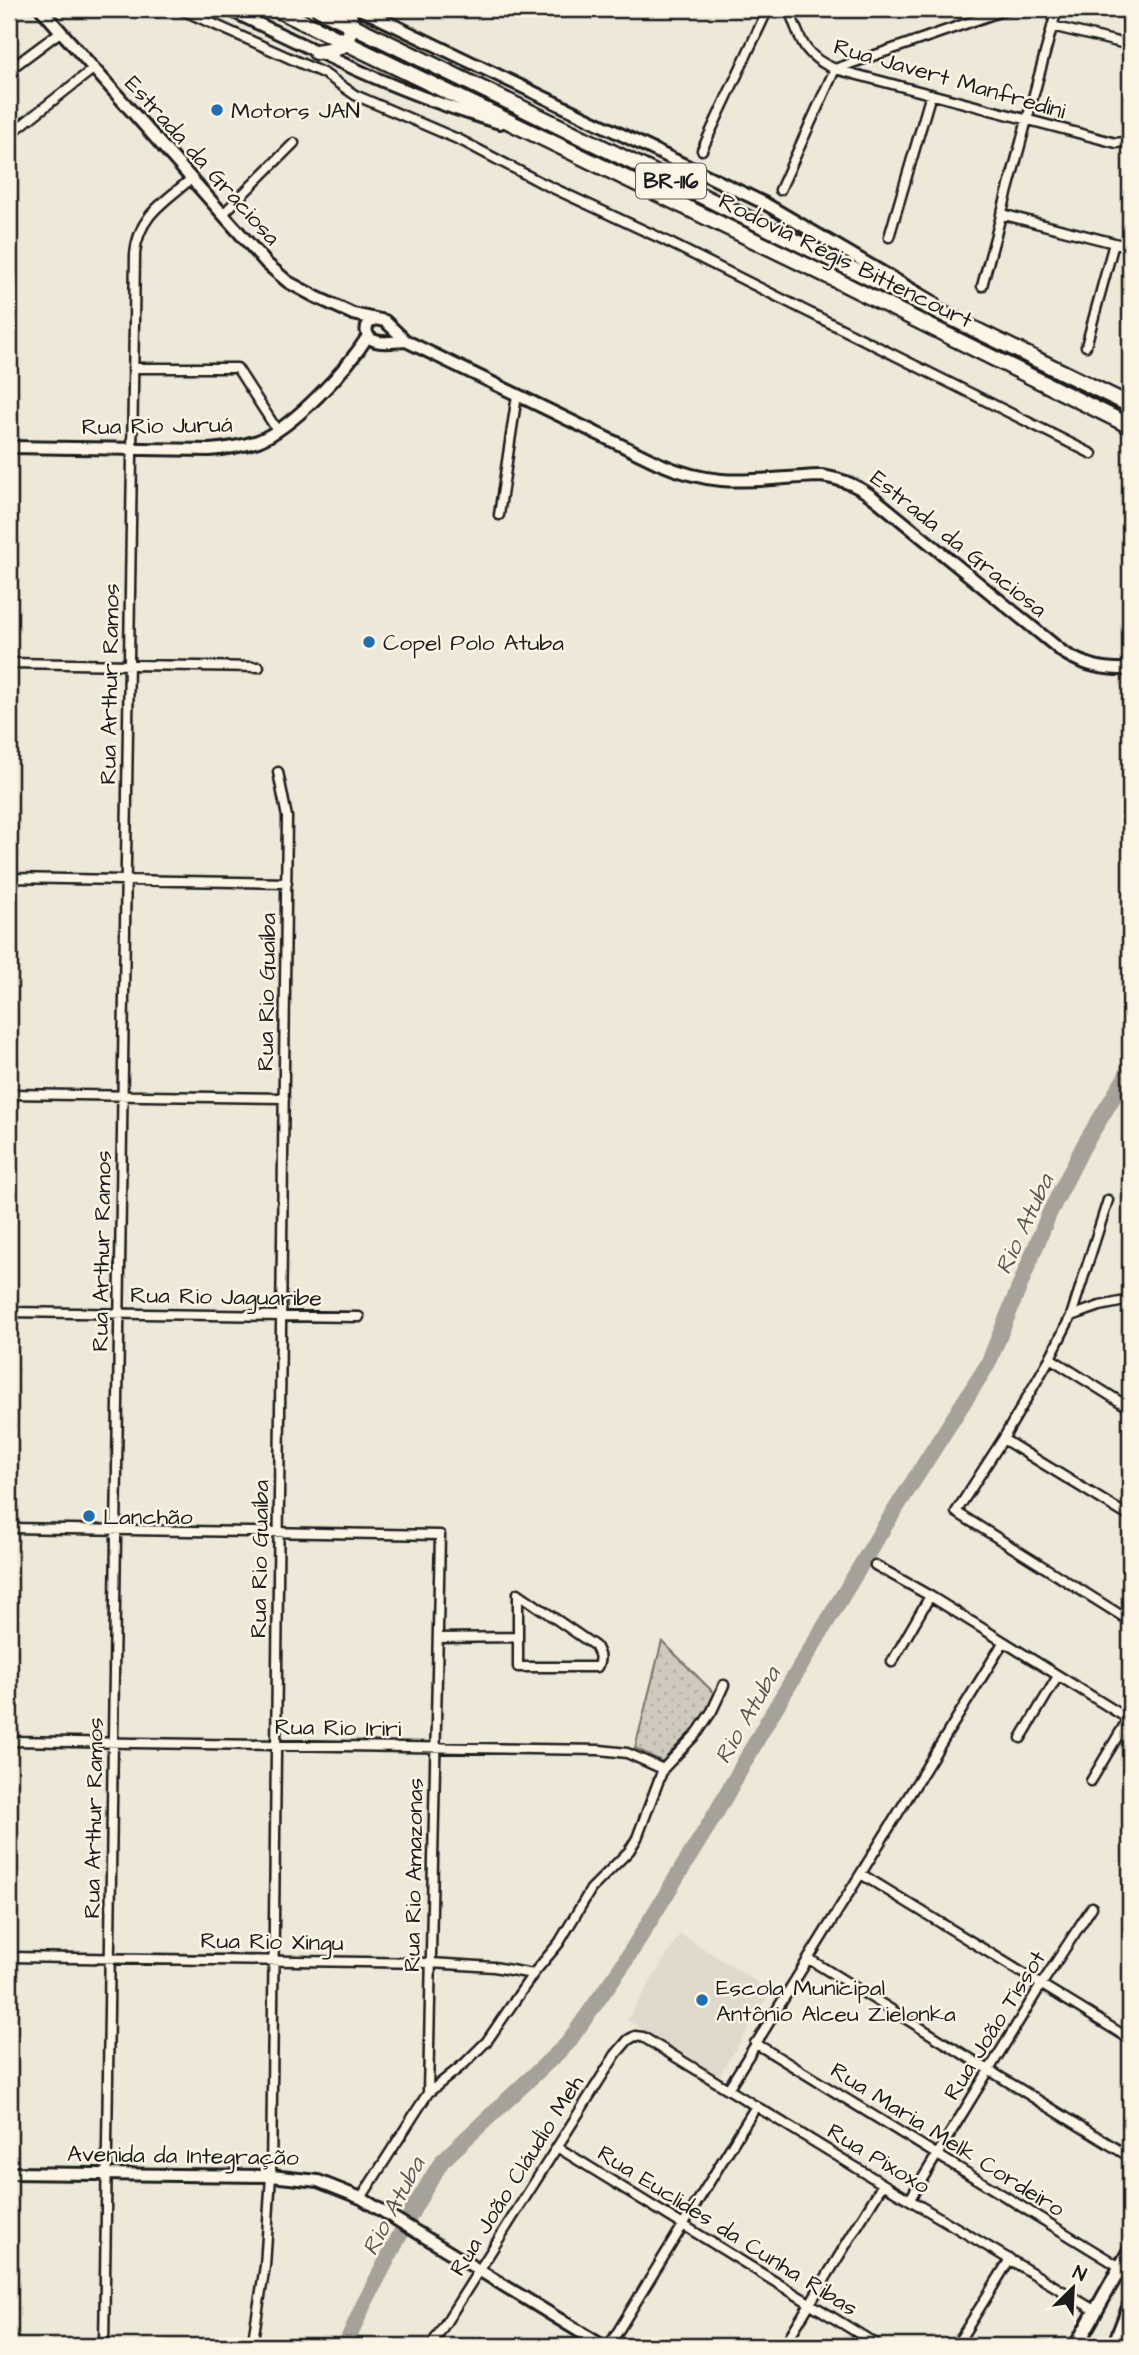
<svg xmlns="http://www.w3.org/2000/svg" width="1139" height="2355" viewBox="0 0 1139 2355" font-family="'Architects Daughter',sans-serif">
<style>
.built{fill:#ded9cb}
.grass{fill:url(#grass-dots);stroke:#76736c;stroke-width:2}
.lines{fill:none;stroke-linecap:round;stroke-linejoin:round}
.river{stroke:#a7a299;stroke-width:16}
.street-casing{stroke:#1c1c1c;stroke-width:13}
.secondary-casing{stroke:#1c1c1c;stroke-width:16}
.primary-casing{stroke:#1c1c1c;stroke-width:18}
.highway-casing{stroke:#1c1c1c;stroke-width:19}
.street{stroke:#fcf5e5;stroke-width:8}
.secondary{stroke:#fcf5e5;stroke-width:10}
.primary{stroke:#fcf5e5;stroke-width:12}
.highway{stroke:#fcf5e5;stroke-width:14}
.poi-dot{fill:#1f6fb2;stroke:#fcf5e5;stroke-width:2.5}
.labels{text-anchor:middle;stroke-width:5;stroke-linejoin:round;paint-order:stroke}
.shield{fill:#fcf5e5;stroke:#5f5d58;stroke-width:2}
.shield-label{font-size:21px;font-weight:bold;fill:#1c1c1c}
.street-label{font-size:23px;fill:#1c1c1c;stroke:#fcf5e5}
.poi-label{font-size:23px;fill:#1c1c1c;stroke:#fcf5e5;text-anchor:start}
.water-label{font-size:24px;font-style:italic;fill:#5b5854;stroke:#fcf5e5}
</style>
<defs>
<pattern id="grass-dots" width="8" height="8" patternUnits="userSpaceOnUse" patternTransform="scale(1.75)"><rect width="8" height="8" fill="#cfcabd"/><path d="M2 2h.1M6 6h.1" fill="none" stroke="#b1ada2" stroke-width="1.8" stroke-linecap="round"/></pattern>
</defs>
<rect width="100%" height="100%" fill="#eee8d9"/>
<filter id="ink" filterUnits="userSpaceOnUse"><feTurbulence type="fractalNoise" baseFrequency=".0143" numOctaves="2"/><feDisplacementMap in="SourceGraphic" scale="14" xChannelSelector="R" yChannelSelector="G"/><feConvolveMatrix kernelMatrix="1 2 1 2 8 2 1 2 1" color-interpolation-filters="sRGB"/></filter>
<g filter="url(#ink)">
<path class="built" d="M 680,1934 L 771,1991 L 719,2076 L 627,2020 Z"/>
<path class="grass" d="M 662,1641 L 715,1694 L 701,1721 L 665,1763 L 635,1748 Z"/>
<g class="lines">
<path class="river" d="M 345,2346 L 363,2306 L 415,2206 L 442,2161 L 567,2044 L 624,1963 L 716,1813 L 767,1722 L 879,1535 L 988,1364 L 1049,1214 L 1084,1145 L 1125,1078 L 1130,1065"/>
<g class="street-casing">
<path id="street" d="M 180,9 L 325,74 L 355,95 L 462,141 L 540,182 L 658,237 L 1092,454
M 789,9 C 800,39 803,56 835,69 L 1116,143 L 1130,141
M 1052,26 L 1130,45
M 9,70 L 60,32
M 9,135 L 93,69
M 702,150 L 768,9
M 780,190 L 835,69 L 1008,9
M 223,214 L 294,143
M 1001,214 L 1130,247
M 889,237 L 931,94
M 982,286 L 1057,9
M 1086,346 L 1114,243
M 133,368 L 237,368 L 277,430
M 499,515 L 517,395
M 9,663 L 259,667
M 9,878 L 287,883
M 9,1094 L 284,1098
M 1108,1200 L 1071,1316 L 1050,1358 L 1003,1439 L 956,1512 L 1130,1621
M 9,1312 L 359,1317
M 1071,1316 L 1100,1306 L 1130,1300
M 1050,1358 L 1130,1408
M 1003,1439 L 1130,1517
M 9,1528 L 440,1535 L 428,2093 L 361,2198
M 875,1565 L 930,1596 L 1130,1720
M 518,1593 L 595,1646 C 599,1653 602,1659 597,1667 L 518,1667 Z
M 438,1638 L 518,1637
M 892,1662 L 930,1596
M 1021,1738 L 1058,1676
M 9,1741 L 600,1750 L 627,1753 L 663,1769
M 1091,1781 L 1128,1719
M 861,1874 L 1130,2039
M 9,1957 L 431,1963 L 494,1967 L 533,1974
M 809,1959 L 1130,2157
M 755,2043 L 1120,2267
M 728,2089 L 1003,1643
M 428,2093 L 465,2063 L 487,2041 L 533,1974 L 559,1943 L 591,1889 L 629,1851 L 637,1838 L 663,1769 L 698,1732 L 712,1711 L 724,1685
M 557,2147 L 879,2346
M 910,2199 L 1041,1985 L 1092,1907
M 1120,2332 L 1130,2338
M 104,2346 L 135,254 C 138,216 164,202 191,179
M 252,2346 L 265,2266 L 271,2176 L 287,817 L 278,772
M 431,2346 L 616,2054 L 628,2040 L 635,2036 L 643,2037 L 883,2184 L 1096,2311
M 609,2346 L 756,2106
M 784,2346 L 883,2184
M 956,2346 L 1010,2259"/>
</g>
<g class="secondary-casing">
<path id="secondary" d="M 41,9 L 267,264 L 288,282 L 316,297 L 353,314 L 385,321 L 406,341 L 658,463 C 722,491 756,478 821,476 C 844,479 861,487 879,502 L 1064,653 C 1086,666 1104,670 1130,669
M 228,9 C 317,52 405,96 500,123
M 360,9 L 764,203 L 933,302
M 375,319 C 369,322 365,326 367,333 C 371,347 395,341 406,341
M 9,447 L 209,450 C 226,449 242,446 258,441 C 294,427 347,369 368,336
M 9,2173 L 271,2176 L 318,2181 L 361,2198 L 603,2346"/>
</g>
<g class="primary-casing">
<path id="primary" d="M 1076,2346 L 1130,2250
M 1114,2346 L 1130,2305"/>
</g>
<g class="highway-casing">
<path id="highway" d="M 276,9 L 832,278 L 1130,426
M 319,9 L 1130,405
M 316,52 L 335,49 L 345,44 L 352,25 L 347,9"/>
</g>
<use href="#street" class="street"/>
<use href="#secondary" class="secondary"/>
<use href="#primary" class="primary"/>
<use href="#highway" class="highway"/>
</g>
</g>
<g class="poi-dot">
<circle cx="217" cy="110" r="7"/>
<circle cx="369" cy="642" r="7"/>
<circle cx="89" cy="1516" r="7"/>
<circle cx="702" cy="2000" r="7"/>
</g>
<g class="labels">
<rect class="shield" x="636" y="163.5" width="70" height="35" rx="5"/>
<g class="shield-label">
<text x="671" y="188">BR-116</text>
</g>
<g class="street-label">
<text transform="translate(950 78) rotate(16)" y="8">Rua Javert Manfredini</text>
<text transform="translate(203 160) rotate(48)" y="8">Estrada da Graciosa</text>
<text transform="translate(846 260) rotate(26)" y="8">Rodovia Régis Bittencourt</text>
<text transform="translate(157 425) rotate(-1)" y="8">Rua Rio Juruá</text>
<text transform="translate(959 543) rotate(39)" y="8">Estrada da Graciosa</text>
<text transform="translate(109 684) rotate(-89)" y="8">Rua Arthur Ramos</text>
<text transform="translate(266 992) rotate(-89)" y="8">Rua Rio Guaíba</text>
<text transform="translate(101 1251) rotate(-89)" y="8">Rua Arthur Ramos</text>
<text transform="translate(226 1296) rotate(1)" y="8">Rua Rio Jaguaribe</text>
<text transform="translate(259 1559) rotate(-89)" y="8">Rua Rio Guaíba</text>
<text transform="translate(338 1727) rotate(1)" y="8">Rua Rio Iriri</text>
<text transform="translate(93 1818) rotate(-89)" y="8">Rua Arthur Ramos</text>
<text transform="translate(413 1875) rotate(-89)" y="8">Rua Rio Amazonas</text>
<text transform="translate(272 1941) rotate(1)" y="8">Rua Rio Xingu</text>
<text transform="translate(994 2025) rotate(-58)" y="8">Rua João Tissot</text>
<text transform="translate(948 2139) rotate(32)" y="8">Rua Maria Melk Cordeiro</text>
<text transform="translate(183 2155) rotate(1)" y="8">Avenida da Integração</text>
<text transform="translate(879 2158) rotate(31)" y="8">Rua Pixoxo</text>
<text transform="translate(516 2175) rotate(-58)" y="8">Rua João Cláudio Meh</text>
<text transform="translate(728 2230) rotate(32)" y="8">Rua Euclides da Cunha Ribas</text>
</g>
<g class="poi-label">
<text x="231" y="118">Motors JAN</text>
<text x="383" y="650">Copel Polo Atuba</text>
<text x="103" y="1524">Lanchão</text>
<text x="716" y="1995">Escola Municipal<tspan x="716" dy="26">Antônio Alceu Zielonka</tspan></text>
</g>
<g class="water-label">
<text transform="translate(1024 1224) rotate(-65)" y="8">Rio Atuba</text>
<text transform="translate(747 1715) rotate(-60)" y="8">Rio Atuba</text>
<text transform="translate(393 2206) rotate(-62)" y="8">Rio Atuba</text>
</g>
</g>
<rect width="1139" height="2355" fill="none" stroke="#fcf5e5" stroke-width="35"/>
<rect x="18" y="18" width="1104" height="2320" fill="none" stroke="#1c1c1c" stroke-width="2.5" filter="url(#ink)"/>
<g transform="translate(1073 2288) rotate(24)" stroke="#fcf5e5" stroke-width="5" paint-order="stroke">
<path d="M0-5L12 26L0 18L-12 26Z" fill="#1c1c1c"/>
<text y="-10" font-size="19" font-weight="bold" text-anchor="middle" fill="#1c1c1c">N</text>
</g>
</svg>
